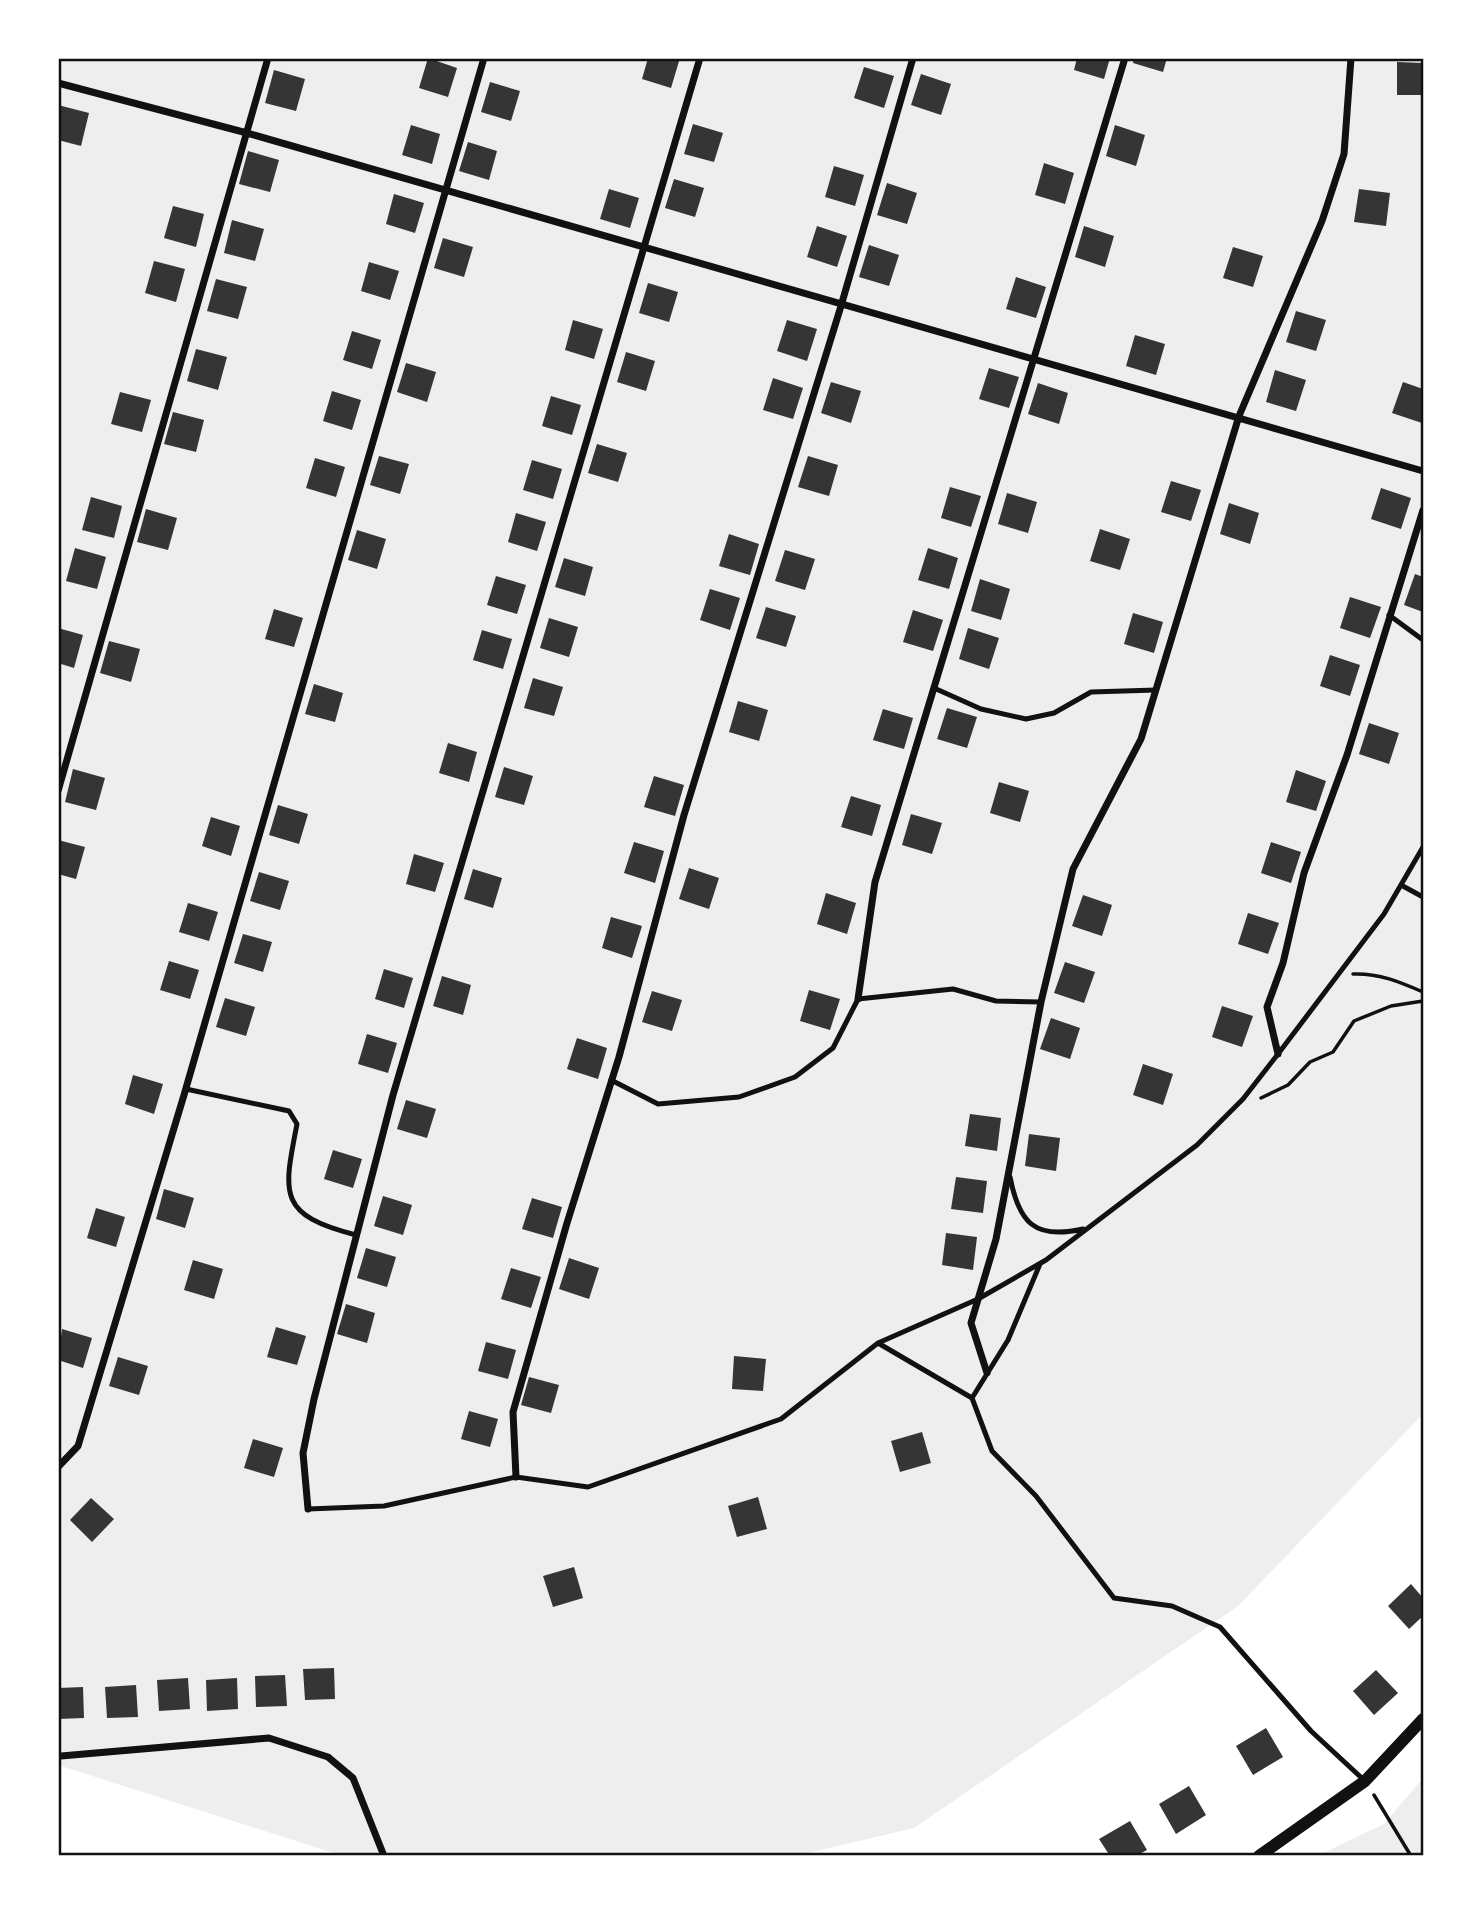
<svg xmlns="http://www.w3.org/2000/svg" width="1481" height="1914" viewBox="0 0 1481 1914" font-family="'Work Sans',sans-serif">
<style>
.green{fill:#eee}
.building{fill:#353535}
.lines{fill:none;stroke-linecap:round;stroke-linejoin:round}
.path{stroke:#111;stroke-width:3.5}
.service{stroke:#111;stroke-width:5}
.minor{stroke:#111;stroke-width:7}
.tertiary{stroke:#111;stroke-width:12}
.neatline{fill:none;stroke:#111;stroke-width:2.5}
</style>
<rect width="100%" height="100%" fill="#fff"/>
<path class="green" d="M 58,58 L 1423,58 L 1423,1414 L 1238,1606 L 914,1828 L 795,1856 L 343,1856 L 58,1765 Z
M 1423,1778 L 1423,1856 L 1317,1856 L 1384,1824 Z"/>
<path class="building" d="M 428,58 L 457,68 L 448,97 L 419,88 Z
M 648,58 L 680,58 L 671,88 L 642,79 Z
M 1077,58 L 1110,58 L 1104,79 L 1074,70 Z
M 1134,58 L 1167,58 L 1163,72 L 1133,63 Z
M 1397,62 L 1423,63 L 1423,95 L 1397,95 Z
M 864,67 L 894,76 L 884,108 L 854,98 Z
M 274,70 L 305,79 L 296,111 L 265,103 Z
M 921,74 L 951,84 L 941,115 L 911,105 Z
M 490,82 L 520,91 L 511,121 L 481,112 Z
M 58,105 L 89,113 L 81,146 L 58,140 Z
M 693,124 L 723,133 L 714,162 L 684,154 Z
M 411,125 L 440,134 L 432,164 L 402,155 Z
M 1115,125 L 1145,135 L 1136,166 L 1106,156 Z
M 468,142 L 497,151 L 489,180 L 459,171 Z
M 248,151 L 279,160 L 270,192 L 239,184 Z
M 1044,163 L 1074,173 L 1065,204 L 1035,195 Z
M 834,166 L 864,175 L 855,206 L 825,197 Z
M 674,179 L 704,188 L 695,217 L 665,208 Z
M 887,183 L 917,193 L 907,224 L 877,215 Z
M 609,189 L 639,198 L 630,228 L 600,219 Z
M 1359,189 L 1390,193 L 1386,226 L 1354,222 Z
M 394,194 L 424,203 L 415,233 L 386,224 Z
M 173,206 L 204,214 L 196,247 L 164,238 Z
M 232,220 L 264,229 L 255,261 L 224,253 Z
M 817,226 L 847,236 L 837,267 L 807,257 Z
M 1084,226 L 1114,236 L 1105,267 L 1075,257 Z
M 443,238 L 473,247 L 464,277 L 434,268 Z
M 869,245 L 899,255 L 889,286 L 859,277 Z
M 1233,247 L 1263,256 L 1253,287 L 1223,278 Z
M 154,261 L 185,269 L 176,302 L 145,293 Z
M 369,262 L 399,271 L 390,300 L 361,291 Z
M 1016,277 L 1046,287 L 1036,318 L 1006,309 Z
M 216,279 L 247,287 L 238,319 L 207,311 Z
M 648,283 L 678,292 L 669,322 L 639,313 Z
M 1296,311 L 1326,320 L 1316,351 L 1286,342 Z
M 573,320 L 603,329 L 594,359 L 565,350 Z
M 787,320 L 817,329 L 807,361 L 777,351 Z
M 352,331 L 381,340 L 372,369 L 343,360 Z
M 1135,335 L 1165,344 L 1156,375 L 1126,366 Z
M 196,349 L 227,357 L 218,390 L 187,381 Z
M 626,352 L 655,361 L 646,391 L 617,382 Z
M 406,363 L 436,372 L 427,402 L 397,392 Z
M 989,368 L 1019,377 L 1009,408 L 979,399 Z
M 1275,370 L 1306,380 L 1296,411 L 1266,402 Z
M 773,378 L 803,388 L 793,419 L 763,410 Z
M 831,382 L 861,391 L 851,423 L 821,413 Z
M 1403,382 L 1423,389 L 1422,423 L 1392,413 Z
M 1038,383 L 1068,393 L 1059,424 L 1028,414 Z
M 332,391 L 361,400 L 352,430 L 323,421 Z
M 120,392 L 151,400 L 142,432 L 111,424 Z
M 551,396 L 581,405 L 572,435 L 542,426 Z
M 173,412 L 204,420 L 196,452 L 164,444 Z
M 597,444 L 627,453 L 618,482 L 588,473 Z
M 379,456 L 409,464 L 400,494 L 370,485 Z
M 808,456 L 838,465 L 829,496 L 798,487 Z
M 315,458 L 345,467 L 336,497 L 306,488 Z
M 532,460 L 562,469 L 553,499 L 523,490 Z
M 1171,481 L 1201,490 L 1191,521 L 1161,512 Z
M 950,487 L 981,496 L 971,527 L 941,518 Z
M 1381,488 L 1411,498 L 1401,529 L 1371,519 Z
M 1007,493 L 1037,502 L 1028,533 L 998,524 Z
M 91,497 L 122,506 L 114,538 L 82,530 Z
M 1229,503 L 1259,513 L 1250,544 L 1220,534 Z
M 146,509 L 177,518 L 168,550 L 137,542 Z
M 516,513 L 546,522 L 537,551 L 508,542 Z
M 1100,529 L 1130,539 L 1120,570 L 1090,561 Z
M 357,530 L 386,539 L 377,569 L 348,560 Z
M 729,534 L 759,544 L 750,575 L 719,566 Z
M 75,548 L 106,557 L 97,589 L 66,581 Z
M 928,548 L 958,558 L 949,589 L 918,580 Z
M 785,550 L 815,559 L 805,590 L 775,581 Z
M 564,558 L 593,567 L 585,596 L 555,587 Z
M 1415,574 L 1423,577 L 1423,612 L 1404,605 Z
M 496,576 L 526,585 L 517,614 L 487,605 Z
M 980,579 L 1010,589 L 1001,620 L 971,611 Z
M 710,589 L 740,598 L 730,630 L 700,620 Z
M 1350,597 L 1381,607 L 1370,638 L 1340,628 Z
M 766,607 L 796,616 L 786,647 L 756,638 Z
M 274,609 L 303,618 L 294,647 L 265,639 Z
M 913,610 L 943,620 L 933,651 L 903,642 Z
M 1133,613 L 1163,622 L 1154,653 L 1124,644 Z
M 549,618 L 578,627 L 569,657 L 540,648 Z
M 58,628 L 83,635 L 74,668 L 58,663 Z
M 968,628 L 999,638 L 989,669 L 959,659 Z
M 482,630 L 512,639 L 503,669 L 473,660 Z
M 109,641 L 140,649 L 131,682 L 100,673 Z
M 1330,655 L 1360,665 L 1350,696 L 1320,686 Z
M 533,678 L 563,687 L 554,716 L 524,708 Z
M 314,684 L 343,693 L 335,722 L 305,714 Z
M 738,701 L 768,710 L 759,741 L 729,732 Z
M 947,708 L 977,717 L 967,748 L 937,739 Z
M 883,709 L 913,718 L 904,749 L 873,740 Z
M 1369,723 L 1399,733 L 1389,764 L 1359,754 Z
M 448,743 L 477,752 L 469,782 L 439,773 Z
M 504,767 L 533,776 L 524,805 L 495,797 Z
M 73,769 L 105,778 L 96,810 L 65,802 Z
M 1296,770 L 1326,781 L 1316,811 L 1286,802 Z
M 654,776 L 684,785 L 675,816 L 644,807 Z
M 999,782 L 1029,791 L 1020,822 L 990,813 Z
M 851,796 L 881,805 L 872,836 L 841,827 Z
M 278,805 L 308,814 L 299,844 L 269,835 Z
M 911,814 L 942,823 L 932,854 L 902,845 Z
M 211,817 L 240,826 L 231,856 L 202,846 Z
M 58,840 L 85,847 L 76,879 L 58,874 Z
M 634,842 L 664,851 L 655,883 L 624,873 Z
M 1271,842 L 1301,852 L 1291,883 L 1261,873 Z
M 414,854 L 444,863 L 435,892 L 406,884 Z
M 689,868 L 719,878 L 709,909 L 679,899 Z
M 473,869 L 502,878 L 493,908 L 464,899 Z
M 259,872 L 289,881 L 280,910 L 250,901 Z
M 826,893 L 856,903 L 847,934 L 817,924 Z
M 1083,895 L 1112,905 L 1102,936 L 1072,926 Z
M 188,903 L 218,912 L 209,941 L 179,932 Z
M 1248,913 L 1279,923 L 1268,954 L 1238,944 Z
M 611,917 L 642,926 L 632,958 L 602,948 Z
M 243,934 L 272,942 L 263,972 L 234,963 Z
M 169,961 L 199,970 L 190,999 L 160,990 Z
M 1065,962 L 1095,972 L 1084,1003 L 1054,993 Z
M 384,969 L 413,978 L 404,1008 L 375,999 Z
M 442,976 L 471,985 L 463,1015 L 433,1006 Z
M 809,990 L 840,999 L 830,1030 L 800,1021 Z
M 652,991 L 682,1000 L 672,1031 L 642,1022 Z
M 225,998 L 255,1007 L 246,1036 L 216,1027 Z
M 1222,1006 L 1253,1016 L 1242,1047 L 1212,1037 Z
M 1051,1018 L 1080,1028 L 1070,1059 L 1040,1049 Z
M 367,1034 L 397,1043 L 388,1073 L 358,1064 Z
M 577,1038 L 607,1048 L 598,1079 L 567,1069 Z
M 1143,1064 L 1173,1074 L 1163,1105 L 1133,1095 Z
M 133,1075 L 163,1084 L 154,1114 L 125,1104 Z
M 406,1100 L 436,1109 L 427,1138 L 397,1129 Z
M 970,1114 L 1001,1118 L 997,1151 L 965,1146 Z
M 1029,1134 L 1060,1138 L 1056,1171 L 1025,1166 Z
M 333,1150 L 362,1159 L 353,1188 L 324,1179 Z
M 956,1177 L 987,1181 L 983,1213 L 951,1209 Z
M 164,1189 L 194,1198 L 185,1228 L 156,1219 Z
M 383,1196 L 412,1205 L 403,1235 L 374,1226 Z
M 532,1198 L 562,1207 L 553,1238 L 522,1229 Z
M 96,1208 L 125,1217 L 116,1247 L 87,1238 Z
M 946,1233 L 977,1237 L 973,1270 L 942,1265 Z
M 366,1248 L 396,1257 L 387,1287 L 357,1278 Z
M 569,1258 L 599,1268 L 589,1299 L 559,1289 Z
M 193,1260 L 223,1269 L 214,1299 L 184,1290 Z
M 511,1268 L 541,1277 L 531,1308 L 501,1299 Z
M 346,1304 L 375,1313 L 367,1343 L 337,1334 Z
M 276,1327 L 306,1336 L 297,1365 L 267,1357 Z
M 62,1329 L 92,1338 L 83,1368 L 58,1360 Z
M 486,1342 L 516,1350 L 508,1379 L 478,1371 Z
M 734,1356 L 766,1359 L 763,1391 L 732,1389 Z
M 118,1357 L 148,1366 L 139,1395 L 109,1386 Z
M 529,1377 L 559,1385 L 551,1413 L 521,1405 Z
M 469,1411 L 498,1419 L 490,1447 L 461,1439 Z
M 922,1432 L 931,1463 L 900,1472 L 891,1441 Z
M 253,1439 L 283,1448 L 274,1477 L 244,1468 Z
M 758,1497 L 767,1529 L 737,1537 L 728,1506 Z
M 91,1498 L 114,1519 L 92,1542 L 70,1520 Z
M 574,1567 L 583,1598 L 553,1607 L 543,1576 Z
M 1411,1584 L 1423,1598 L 1423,1616 L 1409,1629 L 1388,1606 Z
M 334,1668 L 335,1699 L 305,1700 L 303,1669 Z
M 1376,1670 L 1398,1693 L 1374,1715 L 1353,1691 Z
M 285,1675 L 287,1706 L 256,1707 L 255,1676 Z
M 188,1678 L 190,1709 L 159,1711 L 157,1680 Z
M 237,1678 L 238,1709 L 207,1711 L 206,1680 Z
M 136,1685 L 138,1717 L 107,1718 L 105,1687 Z
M 83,1687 L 84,1718 L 58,1719 L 58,1688 Z
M 1266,1728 L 1283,1757 L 1253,1775 L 1236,1746 Z
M 1189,1786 L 1206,1815 L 1176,1834 L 1159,1804 Z
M 1130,1821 L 1147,1850 L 1136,1856 L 1110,1856 L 1099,1839 Z"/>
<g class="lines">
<path class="path" d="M 1353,974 C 1379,973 1400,982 1423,992
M 1261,1098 L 1288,1085 L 1310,1062 L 1333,1052 L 1354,1021 L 1391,1006 L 1423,1001
M 1374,1795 L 1411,1856"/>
<path class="service" d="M 1389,615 L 1423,640
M 934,688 L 981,709 L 1026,719 L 1054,713 L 1091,692 L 1156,690
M 1401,885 L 1423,897
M 611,1080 L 658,1104 L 739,1097 L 795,1077 L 833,1048 L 858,999 L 953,989 L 996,1001 L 1041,1002
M 186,1089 L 289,1111 L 297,1124 C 283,1195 278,1215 356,1235
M 1010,1177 C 1019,1223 1035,1240 1083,1229
M 878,1343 L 972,1398 L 992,1451 L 1036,1496 L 1114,1598 L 1172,1606 L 1220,1627 L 1311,1731 L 1365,1781
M 972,1398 L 1008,1340 L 1040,1264
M 308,1509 L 384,1506 L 516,1477 L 588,1487 L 781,1419 L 878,1343 L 978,1299 L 1046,1260 L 1197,1145 L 1243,1099 L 1278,1054 L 1384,914 L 1423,847"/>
<path class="minor" d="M 58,83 L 247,133 L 1423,471
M 58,791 L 268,58
M 858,999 L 875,882 L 1125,58
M 1278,1054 L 1267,1007 L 1283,963 L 1304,873 L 1347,755 L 1423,510
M 987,1373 L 971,1323 L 996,1239 L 1041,1002 L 1073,869 L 1141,739 L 1239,416 L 1322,221 L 1344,154 L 1351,58
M 58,1467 L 78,1446 L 184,1095 L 484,58
M 516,1477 L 513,1412 L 567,1223 L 619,1057 L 684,815 L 841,306 L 913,58
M 308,1509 L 303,1453 L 314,1399 L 393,1095 L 700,58
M 61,1756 L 269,1738 L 328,1757 L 353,1778 L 384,1856"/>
<path class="tertiary" d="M 1259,1856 L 1365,1781 L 1423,1719"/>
</g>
<rect width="1481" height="1914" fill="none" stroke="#ffffff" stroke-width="119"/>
<rect x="60" y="60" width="1362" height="1794" class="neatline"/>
</svg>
